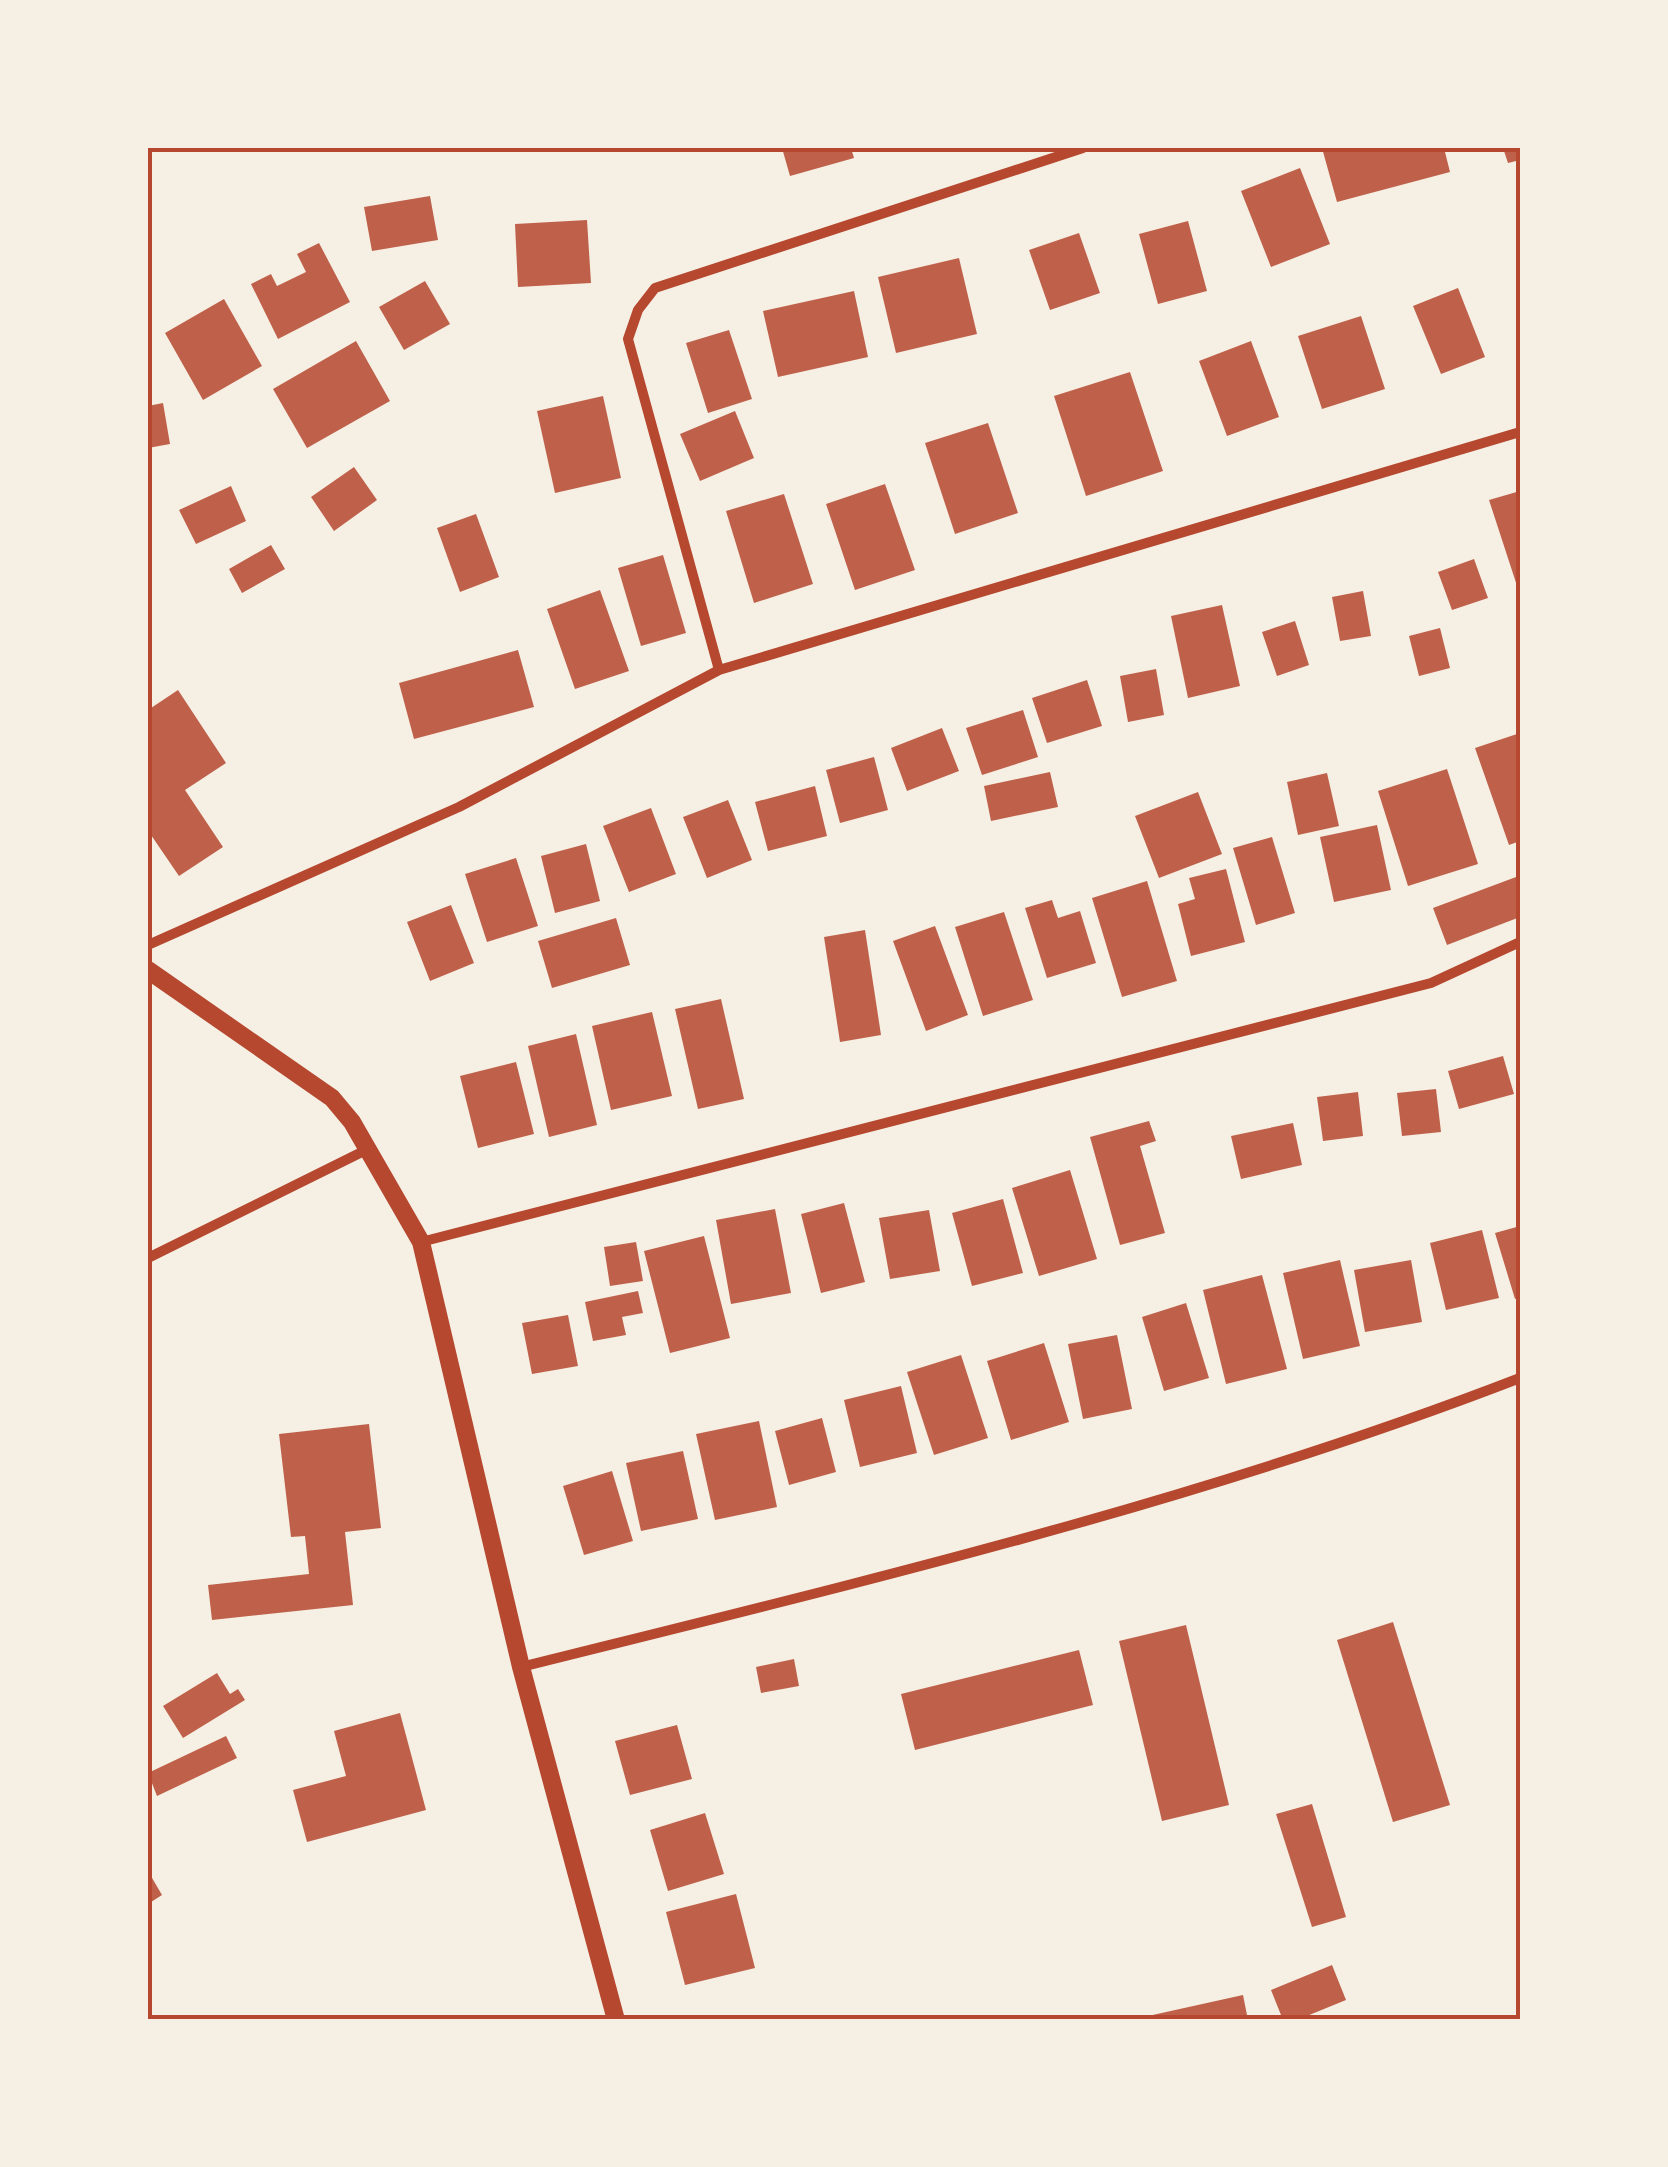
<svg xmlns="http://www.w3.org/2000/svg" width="1668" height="2167" viewBox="0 0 1668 2167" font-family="Figtree,sans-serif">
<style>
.building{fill:#bf614a}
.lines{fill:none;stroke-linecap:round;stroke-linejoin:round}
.minor{stroke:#b5482f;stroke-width:10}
.tertiary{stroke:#b5482f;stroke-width:18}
.neatline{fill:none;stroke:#b5482f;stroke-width:4}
</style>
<rect width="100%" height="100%" fill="#f6efe4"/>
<path class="building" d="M 782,148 L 851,148 L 854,158 L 790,176 Z
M 1322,148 L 1444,148 L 1450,172 L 1337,202 Z
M 1503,148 L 1520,148 L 1520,160 L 1508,163 Z
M 1300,168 L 1330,244 L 1271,267 L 1241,191 Z
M 430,196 L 438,240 L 372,251 L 364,207 Z
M 587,220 L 591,283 L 518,287 L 515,224 Z
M 1188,221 L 1207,291 L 1158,304 L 1139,234 Z
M 1079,233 L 1100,293 L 1050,310 L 1029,250 Z
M 319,243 L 350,302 L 278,339 L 251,284 L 271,274 L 277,286 L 306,272 L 297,254 Z
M 959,258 L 977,334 L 896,353 L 878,277 Z
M 425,281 L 450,324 L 404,350 L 379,307 Z
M 1458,288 L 1485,357 L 1441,374 L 1413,306 Z
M 854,291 L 868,357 L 778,377 L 763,311 Z
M 224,299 L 262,366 L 203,400 L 165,333 Z
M 1361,316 L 1385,389 L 1322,409 L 1298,336 Z
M 729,330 L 752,399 L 708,413 L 686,343 Z
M 356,341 L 390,401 L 307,448 L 273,389 Z
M 1251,341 L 1279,417 L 1227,436 L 1199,361 Z
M 1130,372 L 1163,471 L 1086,496 L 1054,396 Z
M 603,396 L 621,478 L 555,493 L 537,411 Z
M 163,403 L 170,444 L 148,448 L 148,406 Z
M 735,411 L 754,458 L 700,481 L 680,434 Z
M 988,423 L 1018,513 L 955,534 L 925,443 Z
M 354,467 L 377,500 L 334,531 L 311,497 Z
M 885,484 L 915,570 L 855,590 L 826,504 Z
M 231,486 L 246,521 L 196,544 L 179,510 Z
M 1520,491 L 1520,595 L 1489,500 Z
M 784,494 L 813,584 L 754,603 L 726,511 Z
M 476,514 L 499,577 L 460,592 L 437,528 Z
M 271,545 L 285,569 L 242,593 L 229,569 Z
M 663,555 L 686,633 L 641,646 L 618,568 Z
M 1474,559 L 1488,598 L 1452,610 L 1438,572 Z
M 600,590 L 629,671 L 575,689 L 547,609 Z
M 1363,591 L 1371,636 L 1340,641 L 1332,597 Z
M 1222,605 L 1240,686 L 1188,698 L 1171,616 Z
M 1295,621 L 1309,665 L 1277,676 L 1262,632 Z
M 1440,628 L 1450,668 L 1419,676 L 1409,636 Z
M 518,650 L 534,707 L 414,739 L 399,683 Z
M 1156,669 L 1164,715 L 1128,722 L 1120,676 Z
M 1087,680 L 1102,726 L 1047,743 L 1032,698 Z
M 178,690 L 226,763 L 185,790 L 223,847 L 179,876 L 151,835 L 148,837 L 148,710 Z
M 1023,710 L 1038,757 L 982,775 L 966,728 Z
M 942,728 L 959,771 L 907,791 L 891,748 Z
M 1520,733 L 1520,841 L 1509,845 L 1475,748 Z
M 874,757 L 888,810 L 840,823 L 826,770 Z
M 1447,769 L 1478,864 L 1408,886 L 1378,791 Z
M 1050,772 L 1058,807 L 991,821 L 984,786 Z
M 1327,773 L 1339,826 L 1298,835 L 1287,782 Z
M 815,786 L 827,836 L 768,851 L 755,802 Z
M 1198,792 L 1222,854 L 1159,878 L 1135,816 Z
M 728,800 L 752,860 L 707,878 L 683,817 Z
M 651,808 L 676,874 L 629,892 L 603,826 Z
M 1377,825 L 1391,890 L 1334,902 L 1320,837 Z
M 1272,837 L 1295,913 L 1256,925 L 1233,848 Z
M 586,844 L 600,901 L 555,913 L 541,856 Z
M 516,858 L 538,926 L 487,942 L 465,874 Z
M 1226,869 L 1245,942 L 1191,956 L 1178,904 L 1195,899 L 1189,878 Z
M 1516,877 L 1520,917 L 1447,945 L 1433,908 Z
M 1147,881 L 1177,981 L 1122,997 L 1092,898 Z
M 1052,900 L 1058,918 L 1080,911 L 1096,963 L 1047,978 L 1025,908 Z
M 451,905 L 474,963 L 430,981 L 407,922 Z
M 1004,912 L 1033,1000 L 983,1016 L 955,927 Z
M 616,918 L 630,965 L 552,988 L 538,941 Z
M 935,926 L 968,1015 L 926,1031 L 893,941 Z
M 865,930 L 881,1035 L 840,1042 L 824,937 Z
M 721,999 L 744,1099 L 698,1109 L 675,1009 Z
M 652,1012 L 672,1096 L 611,1110 L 592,1026 Z
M 576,1034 L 597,1125 L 549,1137 L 528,1046 Z
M 1503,1056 L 1514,1094 L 1459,1109 L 1448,1071 Z
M 516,1062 L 534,1134 L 478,1148 L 460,1076 Z
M 1436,1089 L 1441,1132 L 1402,1136 L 1397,1093 Z
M 1358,1092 L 1363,1136 L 1323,1141 L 1317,1097 Z
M 1149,1121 L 1156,1141 L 1140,1146 L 1165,1233 L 1120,1245 L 1090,1137 Z
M 1293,1123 L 1302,1165 L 1241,1179 L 1231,1136 Z
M 1070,1170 L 1097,1259 L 1039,1276 L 1012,1188 Z
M 1003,1199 L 1023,1273 L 972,1286 L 952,1213 Z
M 844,1203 L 865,1282 L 821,1293 L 801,1214 Z
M 775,1209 L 791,1293 L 731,1304 L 716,1220 Z
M 929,1210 L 940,1271 L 890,1279 L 879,1218 Z
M 1520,1226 L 1520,1297 L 1515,1299 L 1495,1233 Z
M 1482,1230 L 1499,1298 L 1446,1310 L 1430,1243 Z
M 704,1236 L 730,1338 L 670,1353 L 644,1251 Z
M 636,1242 L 643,1281 L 610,1286 L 604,1247 Z
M 1340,1260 L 1360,1346 L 1303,1359 L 1283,1273 Z
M 1411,1260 L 1422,1322 L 1365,1332 L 1354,1270 Z
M 1262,1275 L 1287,1369 L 1226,1384 L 1203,1290 Z
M 638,1291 L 643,1313 L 622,1317 L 626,1335 L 593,1341 L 585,1302 Z
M 1186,1303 L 1209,1378 L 1164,1391 L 1142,1317 Z
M 568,1315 L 578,1366 L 532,1374 L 522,1323 Z
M 1117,1335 L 1132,1409 L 1083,1419 L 1068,1344 Z
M 1044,1343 L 1069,1422 L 1011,1440 L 987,1361 Z
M 961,1355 L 988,1438 L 934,1455 L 907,1372 Z
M 901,1386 L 917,1453 L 860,1467 L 844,1400 Z
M 822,1418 L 836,1472 L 789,1485 L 775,1431 Z
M 759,1421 L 777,1507 L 715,1520 L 696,1434 Z
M 369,1424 L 381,1528 L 345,1532 L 353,1605 L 212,1620 L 208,1585 L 309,1574 L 305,1536 L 291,1537 L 279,1434 Z
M 683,1451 L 698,1519 L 641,1531 L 626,1463 Z
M 612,1471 L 633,1541 L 584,1555 L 563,1486 Z
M 1393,1622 L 1450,1805 L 1393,1822 L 1337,1640 Z
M 1186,1625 L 1229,1805 L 1162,1821 L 1119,1641 Z
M 1079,1650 L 1093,1705 L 915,1750 L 901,1694 Z
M 794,1659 L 799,1686 L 761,1693 L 756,1667 Z
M 217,1673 L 230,1694 L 238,1689 L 245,1700 L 183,1738 L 163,1706 Z
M 400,1713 L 426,1810 L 307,1842 L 293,1790 L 346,1776 L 334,1731 Z
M 677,1725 L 692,1779 L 630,1795 L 615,1741 Z
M 226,1736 L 237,1758 L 157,1796 L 148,1773 Z
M 1312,1804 L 1346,1917 L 1312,1927 L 1276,1814 Z
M 705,1813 L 724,1874 L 668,1891 L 650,1830 Z
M 148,1871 L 162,1895 L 148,1904 Z
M 736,1894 L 755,1968 L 685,1985 L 666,1912 Z
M 1332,1965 L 1346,2000 L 1297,2020 L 1283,2020 L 1271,1990 Z
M 1243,1995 L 1248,2020 L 1139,2020 L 1139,2018 Z"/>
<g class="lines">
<path class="minor" d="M 719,670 L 628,339 L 638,310 L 655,288 L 1083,148
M 148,945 L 459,807 L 719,670 L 1520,432
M 421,1242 L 1431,983 L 1520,942
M 148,1258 L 366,1150
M 521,1667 C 857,1583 1197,1503 1520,1378"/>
<path class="tertiary" d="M 148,970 L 332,1098 L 352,1122 L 421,1242 L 521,1667 L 616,2020"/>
</g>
<rect width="1668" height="2167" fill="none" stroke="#f6efe4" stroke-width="300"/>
<rect x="150" y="150" width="1368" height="1867" class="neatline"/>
</svg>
